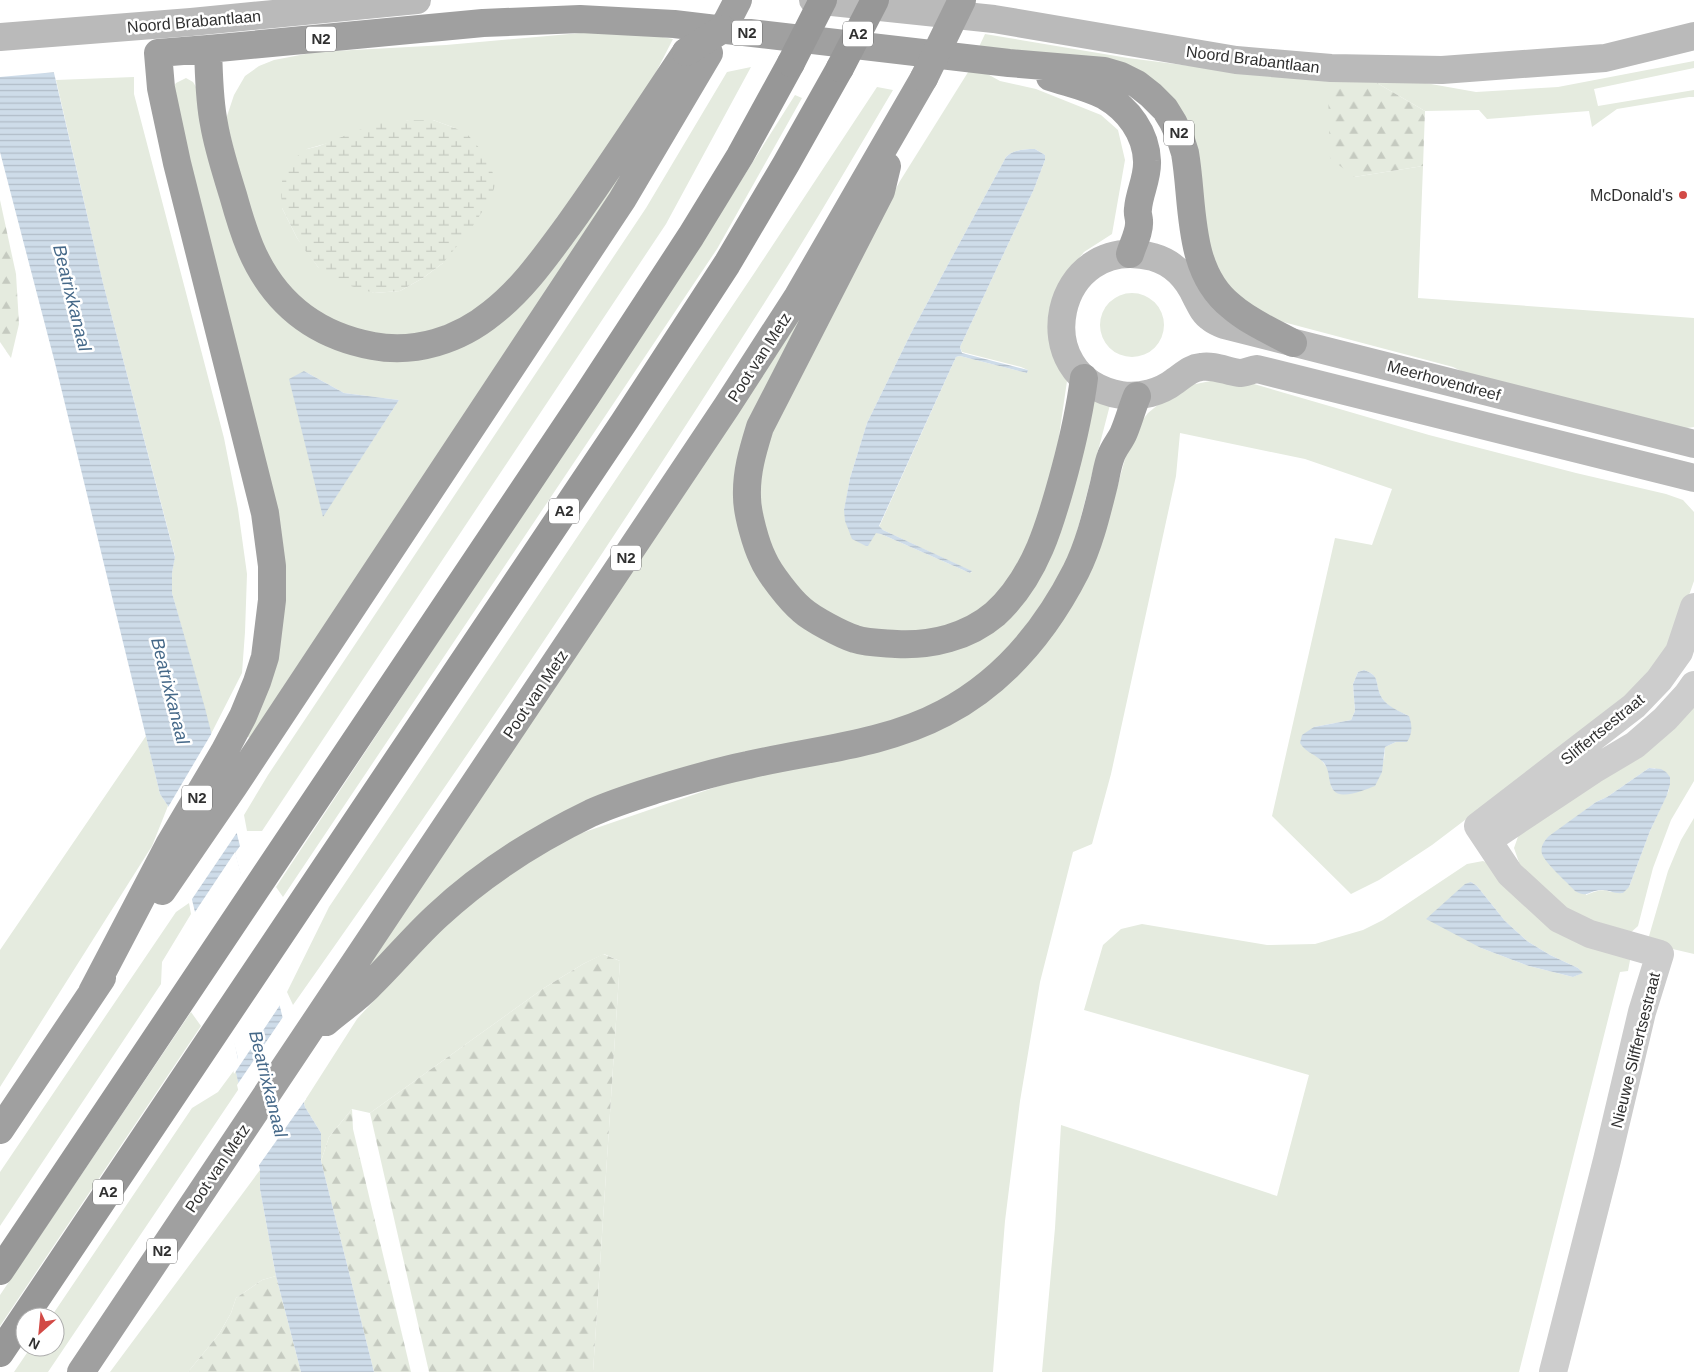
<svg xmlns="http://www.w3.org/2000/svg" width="1694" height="1372" viewBox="0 0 1694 1372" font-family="Helvetica,sans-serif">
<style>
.green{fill:#e5ebdf;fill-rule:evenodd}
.forest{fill:url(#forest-firs)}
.wetland{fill:url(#wetland-marsh)}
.water{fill:url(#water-rules)}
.pier{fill:#fff}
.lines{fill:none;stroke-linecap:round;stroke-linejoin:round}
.tertiary{stroke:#cdcdcd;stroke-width:28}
.secondary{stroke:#bababa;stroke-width:28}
.trunk{stroke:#a0a0a0;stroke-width:28}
.motorway{stroke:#979797;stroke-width:28}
.trunk-bridge{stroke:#a0a0a0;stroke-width:28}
.motorway-bridge{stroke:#979797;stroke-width:28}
.poi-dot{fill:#d24a46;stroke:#fff;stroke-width:2}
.labels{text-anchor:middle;stroke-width:5;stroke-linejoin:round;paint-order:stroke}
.shield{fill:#fff;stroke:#6e6e6e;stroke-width:1}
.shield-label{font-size:15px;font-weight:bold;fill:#303030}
.street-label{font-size:16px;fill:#303030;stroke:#fff}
.poi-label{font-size:16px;fill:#303030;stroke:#fff;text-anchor:end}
.water-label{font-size:18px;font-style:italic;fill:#466989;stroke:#fff}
</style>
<defs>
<pattern id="forest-firs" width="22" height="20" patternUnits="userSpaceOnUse" patternTransform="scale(1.25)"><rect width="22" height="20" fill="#e5ebdf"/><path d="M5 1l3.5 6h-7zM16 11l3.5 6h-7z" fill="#c5cac0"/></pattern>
<pattern id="wetland-marsh" width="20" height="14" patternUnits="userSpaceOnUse" patternTransform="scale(1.25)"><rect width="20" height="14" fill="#e5ebdf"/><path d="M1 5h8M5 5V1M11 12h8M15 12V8" fill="none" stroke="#c5cac0"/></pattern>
<pattern id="water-rules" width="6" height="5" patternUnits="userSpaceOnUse" patternTransform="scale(1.25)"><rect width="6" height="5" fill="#cedce9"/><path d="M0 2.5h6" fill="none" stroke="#b1bdc8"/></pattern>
</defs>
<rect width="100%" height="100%" fill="#fff"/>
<path class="green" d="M 636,32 L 673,39 L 630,123 L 592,181 L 486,309 L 412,338 L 368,335 L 330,323 L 280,281 L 256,238 L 226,119 L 234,95 L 245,76 L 259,66 L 274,60 L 316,52 L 446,45 L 581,33 ZM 409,120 L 433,120 L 455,128 L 443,263 L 423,278 L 400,291 L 374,293 L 318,267 L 297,238 L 282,208 L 307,149 Z
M 985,34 L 1128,58 L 1269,76 L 1414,81 L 1476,92 L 1558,87 L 1694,61 L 1694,68 L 1594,89 L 1598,106 L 1694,90 L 1694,97 L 1689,97 L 1617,109 L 1592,127 L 1589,111 L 1487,119 L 1479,110 L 1425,111 L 1377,83 L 1354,177 L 1423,166 L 1418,298 L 1694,318 L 1694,427 L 1672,430 L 1494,387 L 1453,367 L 1261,316 L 1214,276 L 1170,106 L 978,49 Z
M 751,67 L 666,224 L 262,831 L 247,831 L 244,815 L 268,775 L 646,208 L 727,72 Z
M 970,69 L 982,71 L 1000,81 L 1036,89 L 1101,115 L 1118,130 L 1125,160 L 1112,234 L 1084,252 L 1063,278 L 1055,345 L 1067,381 L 1049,505 L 1034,552 L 968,624 L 884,637 L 831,620 L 786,580 L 760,526 L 758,463 L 766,428 L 900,181 ZM 1035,149 L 1045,155 L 1045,160 L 1034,189 L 960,347 L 962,352 L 1021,367 L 1028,370 L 1027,373 L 960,356 L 956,357 L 879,527 L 883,530 L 969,570 L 972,572 L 970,573 L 881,534 L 877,533 L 844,511 L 850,478 L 867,423 L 911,333 L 1006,157 C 1013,150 1024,149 1035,149 Z
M 134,77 L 134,94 L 224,438 L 238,509 L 247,574 L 245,632 L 242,673 L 211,734 L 172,593 L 172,573 L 175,556 L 103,283 L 56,80 Z
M 186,78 L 193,82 L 198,90 L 238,237 L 323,338 L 460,342 L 649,131 L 613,191 L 250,738 L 243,734 L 270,673 L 253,431 L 173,88 L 176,83 ZM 304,371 L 344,393 L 399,400 L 323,516 Z
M 877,87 L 893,90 C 855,154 817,220 777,283 C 622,528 460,769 293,1005 L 287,992 L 329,907 L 755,272 Z
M 795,95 L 802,98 L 717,249 L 283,897 L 276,887 L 703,241 Z
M1100 325a32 32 0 1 1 64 0a32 32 0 1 1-64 0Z
M 811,298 L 754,425 L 756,561 L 854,646 L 998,621 L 1091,397 L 1110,405 L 1073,547 L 1055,587 L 992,670 L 924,715 L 565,816 L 358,982 Z
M 1225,378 L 1254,384 L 1429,435 L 1576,473 L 1666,494 L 1683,500 L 1694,512 L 1694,581 L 1681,618 L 1664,652 L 1641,682 L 1609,711 L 1432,845 L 1379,880 L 1351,894 L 1272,816 L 1335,538 L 1372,545 L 1392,489 L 1305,459 L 1180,433 L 1176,476 L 1111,774 L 1092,844 L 1073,852 L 1040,982 L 1020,1101 L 1005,1221 L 993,1372 L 593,1372 L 620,961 L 604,954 L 583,964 L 544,988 L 370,1113 L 352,1109 L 329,1137 L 321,1161 L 321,1133 L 305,1107 L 304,1102 L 357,1019 L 425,945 L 495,881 L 573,836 L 751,775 L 1006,684 L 1115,495 L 1132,434 L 1148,413 L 1165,399 L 1191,385 ZM 1364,670 C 1382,676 1374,686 1382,698 C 1388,708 1399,711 1409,716 L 1407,742 L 1396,742 L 1385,747 L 1384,760 L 1332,789 L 1328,769 L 1322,761 L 1314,727 L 1351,720 L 1355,711 L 1353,684 L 1358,672 Z
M 1694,705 L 1694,781 L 1671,820 L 1653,868 L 1638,926 L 1628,935 L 1579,918 L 1522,871 L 1514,848 L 1520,831 ZM 1649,768 L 1655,768 L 1669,790 L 1650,831 L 1629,887 L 1611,892 C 1601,888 1595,892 1586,895 L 1576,817 L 1596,802 L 1607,797 Z
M 146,736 L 160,794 L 168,806 L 152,846 L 0,1087 L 0,950 Z
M 1694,818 L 1694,954 L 1647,943 L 1668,871 L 1681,840 Z
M 1483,861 L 1495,866 L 1631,955 L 1628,971 L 1620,972 L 1519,1372 L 1042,1372 L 1055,1228 L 1061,1125 L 1277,1196 L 1309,1075 L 1084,1010 L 1103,945 L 1121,929 L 1142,924 L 1267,945 L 1315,944 L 1363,930 L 1383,920 L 1467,864 ZM 1471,882 L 1477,886 L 1505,921 L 1527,941 L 1550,955 L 1578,968 L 1582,973 L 1573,977 L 1529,966 L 1481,948 Z
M 189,903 L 191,914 L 162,962 L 161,984 L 0,1226 L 0,1172 L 176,912 Z
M 191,1012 L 201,1026 L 0,1326 L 0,1295 Z
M 235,1069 L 240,1087 L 48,1372 L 14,1372 L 31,1347 L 55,1347 L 55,1317 L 51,1317 L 192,1108 L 218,1092 Z
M 260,1170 L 260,1189 L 276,1276 L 262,1280 L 236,1298 L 231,1313 L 219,1334 L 188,1372 L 110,1372 Z"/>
<path class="forest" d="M 1377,83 L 1425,111 L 1423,166 L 1354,177 L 1330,158 L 1328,89 Z
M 0,200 L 16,274 L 19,324 L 11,358 L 0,342 Z
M 603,954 L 620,961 L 593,1372 L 429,1372 L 370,1113 L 544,988 L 583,964 Z
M 352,1109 L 353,1129 L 411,1372 L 374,1372 L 321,1161 L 329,1137 Z
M 276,1276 L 301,1372 L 188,1372 L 219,1334 L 231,1313 L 236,1298 L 262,1280 Z"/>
<path class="wetland" d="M 409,120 L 433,120 L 455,128 L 469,136 L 487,157 L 496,182 L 491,198 L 471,229 L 443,263 L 423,278 L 400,291 L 374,293 L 344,284 L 330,277 L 318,267 L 304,249 L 297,238 L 282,208 L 281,189 L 283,174 L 296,157 L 307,149 L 319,146 L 374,124 Z"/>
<path class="water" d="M 0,0 L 37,0 L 103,283 L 175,557 L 172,573 L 172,593 L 205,708 L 240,846 L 235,853 L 257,935 L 263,939 L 305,1107 L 321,1133 L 321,1161 L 374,1372 L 301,1372 L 276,1276 L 260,1189 L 260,1170 L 235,1069 L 239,1064 L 222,983 L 210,974 L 170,809 L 160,794 L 55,363 L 0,152 Z
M 1035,149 L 1045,155 L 1045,160 L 1034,189 L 960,347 L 962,353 L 1028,370 L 1027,373 L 960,356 L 956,357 L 879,526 L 883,530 L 972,571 L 970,573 L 881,534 L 876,533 L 868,546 L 866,546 L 852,539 L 845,521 L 844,510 L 850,478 L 867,423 L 911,333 L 1006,157 C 1013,150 1024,149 1035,149 Z
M 304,371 L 344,393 L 399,400 L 323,517 L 289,379 Z
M 1364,670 C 1382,676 1374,685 1382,698 C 1388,707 1399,711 1409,716 C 1412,725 1413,733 1407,742 L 1396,742 L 1385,747 L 1382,772 L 1375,786 C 1364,790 1339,802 1332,788 C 1328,780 1330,771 1324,763 C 1316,754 1307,754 1300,743 L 1302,735 L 1314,727 L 1351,720 L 1355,711 L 1353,684 L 1358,672 Z
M 1649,768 L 1661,769 L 1666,772 L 1670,777 L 1670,784 L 1667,795 L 1650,831 L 1629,887 L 1623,893 C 1614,894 1609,890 1603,890 C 1590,889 1589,899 1575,891 C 1568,883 1545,863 1542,854 C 1540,847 1544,841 1549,836 L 1596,802 L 1607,797 Z
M 1471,882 L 1477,886 L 1505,921 L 1527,941 L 1550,955 L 1578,968 L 1583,973 L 1573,977 L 1529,966 L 1481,948 L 1426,919 L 1465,884 Z"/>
<path class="pier" d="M 0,0 L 40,0 L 56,72 L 0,77 Z
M 213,731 L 238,831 L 190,902 L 167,809 Z
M 235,852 L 241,874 L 251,881 L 262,929 L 259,935 L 266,940 L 282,1002 L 234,1074 L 233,1069 L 238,1058 L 234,1043 L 224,1036 L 215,991 L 219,984 L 207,975 L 193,915 Z
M 285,1014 L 306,1099 L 257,1168 L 237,1085 Z"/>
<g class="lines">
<path class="tertiary" d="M 1488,840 L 1593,770 L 1635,745 L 1665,719 L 1687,695 L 1694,685
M 1553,1372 L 1607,1160 L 1642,1012 L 1660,954 L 1590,934 L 1559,919 L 1510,874 L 1478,826 L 1634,706 L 1659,680 L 1679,652 L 1694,607"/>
<path class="secondary" d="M 813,0 L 994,19 L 1236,60 L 1331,68 L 1442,70 L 1605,58 L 1694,36
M 0,37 L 191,22 L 417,0
M 1694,444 L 1224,325 C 1220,323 1214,321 1211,318 C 1203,313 1200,304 1196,297 C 1187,277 1174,263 1153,257 C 1053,231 1024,379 1121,395 C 1140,398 1161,392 1175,381 C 1184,375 1190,368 1201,367 C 1214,365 1226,371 1239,373 C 1244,373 1251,370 1257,369 L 1694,478"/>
<path class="trunk" d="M 723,29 L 738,0
M 208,49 C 209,74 209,100 214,124 C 218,148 226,172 233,195 C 238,213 243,230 250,247 C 273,302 314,335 373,346 C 415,354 459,340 492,313 C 523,289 545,257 568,226 C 609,169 647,110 686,52
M 1050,77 C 1068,83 1088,87 1105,96 C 1128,109 1146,133 1147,161 C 1148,178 1139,193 1138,209 C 1137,213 1139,217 1139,221 C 1140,231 1133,244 1130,254
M 887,166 L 881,191 L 760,427 C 753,450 746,472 747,497 C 747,513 756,545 763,559 C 769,573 790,600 802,610 C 812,619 842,635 855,639 C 867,643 883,643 896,644 C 931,646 968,637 995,614 C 1036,577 1051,522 1065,470 C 1073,440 1080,409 1084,378
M 162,891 L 234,786 L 622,200 L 709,53
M 92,992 L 169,845 L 224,752 L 243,716 L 257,682 L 265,657 L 272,600 L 272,566 L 265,513 L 177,163 L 161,88 L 158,53 L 208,49 L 483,23 L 580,19 L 674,24 L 1009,63 L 1104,71 L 1121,76 L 1137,84 L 1151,95 L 1165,109 L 1173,122 L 1180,137 L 1185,153 C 1194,204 1186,270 1231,306 C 1249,322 1273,332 1293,343
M 326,1022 C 340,1010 355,1000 368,987 C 392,964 413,938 437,916 C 482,874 535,840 591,813 C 613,803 636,796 658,789 C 688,780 718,771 748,765 C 813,750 884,745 944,713 C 1003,682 1046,630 1076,571 C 1089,545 1096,516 1103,488 C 1106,477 1107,466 1111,456 C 1114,447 1121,440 1124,432 C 1129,420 1132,408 1137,396
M 0,1130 L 102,978
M 81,1372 L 727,406 L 798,296 L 924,78"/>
<path class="motorway" d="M 0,1271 L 587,395 L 691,236 L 740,156 L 791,63
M 0,1353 L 624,422 L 727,264 L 786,164 L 840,68"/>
<path class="trunk-bridge" d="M 686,52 L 723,29
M 924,78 L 962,0"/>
<path class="motorway-bridge" d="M 791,63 L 823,0
M 840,68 L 875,0"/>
</g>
<circle class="poi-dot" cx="1683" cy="195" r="5"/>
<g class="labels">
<g class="shield">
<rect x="732" y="20.5" width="30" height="25" rx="4"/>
<rect x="843" y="21.5" width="30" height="25" rx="4"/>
<rect x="306" y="26.5" width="30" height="25" rx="4"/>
<rect x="1164" y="120.5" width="30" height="25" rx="4"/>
<rect x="549" y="498.5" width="30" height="25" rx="4"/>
<rect x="611" y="545.5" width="30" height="25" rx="4"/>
<rect x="182" y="785.5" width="30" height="25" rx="4"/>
<rect x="93" y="1179.5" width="30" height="25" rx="4"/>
<rect x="147" y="1238.5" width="30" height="25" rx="4"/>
</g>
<g class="shield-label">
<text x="747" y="38">N2</text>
<text x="858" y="39">A2</text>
<text x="321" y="44">N2</text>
<text x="1179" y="138">N2</text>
<text x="564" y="516">A2</text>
<text x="626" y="563">N2</text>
<text x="197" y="803">N2</text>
<text x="108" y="1197">A2</text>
<text x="162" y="1256">N2</text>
</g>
<g class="street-label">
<text transform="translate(194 21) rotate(-5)" y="6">Noord Brabantlaan</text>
<text transform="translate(1253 59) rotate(7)" y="6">Noord Brabantlaan</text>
<text transform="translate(759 357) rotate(-57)" y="6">Poot van Metz</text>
<text transform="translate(1444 380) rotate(15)" y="6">Meerhovendreef</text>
<text transform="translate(535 694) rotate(-56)" y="6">Poot van Metz</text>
<text transform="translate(1602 729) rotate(-39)" y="6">Sliffertsestraat</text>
<text transform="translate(1635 1050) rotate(-76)" y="6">Nieuwe Sliffertsestraat</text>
<text transform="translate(217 1168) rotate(-56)" y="6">Poot van Metz</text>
</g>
<g class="poi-label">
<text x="1673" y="201">McDonald's</text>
</g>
<g class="water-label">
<text transform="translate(72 298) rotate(76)" y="6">Beatrixkanaal</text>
<text transform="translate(170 691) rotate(76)" y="6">Beatrixkanaal</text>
<text transform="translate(268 1084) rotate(76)" y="6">Beatrixkanaal</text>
</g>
</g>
<g transform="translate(40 1332) rotate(207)"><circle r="24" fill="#ffffff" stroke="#acacac"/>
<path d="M0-4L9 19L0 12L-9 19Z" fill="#d24a46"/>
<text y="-8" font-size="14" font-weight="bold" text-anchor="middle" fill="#303030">N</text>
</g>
</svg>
